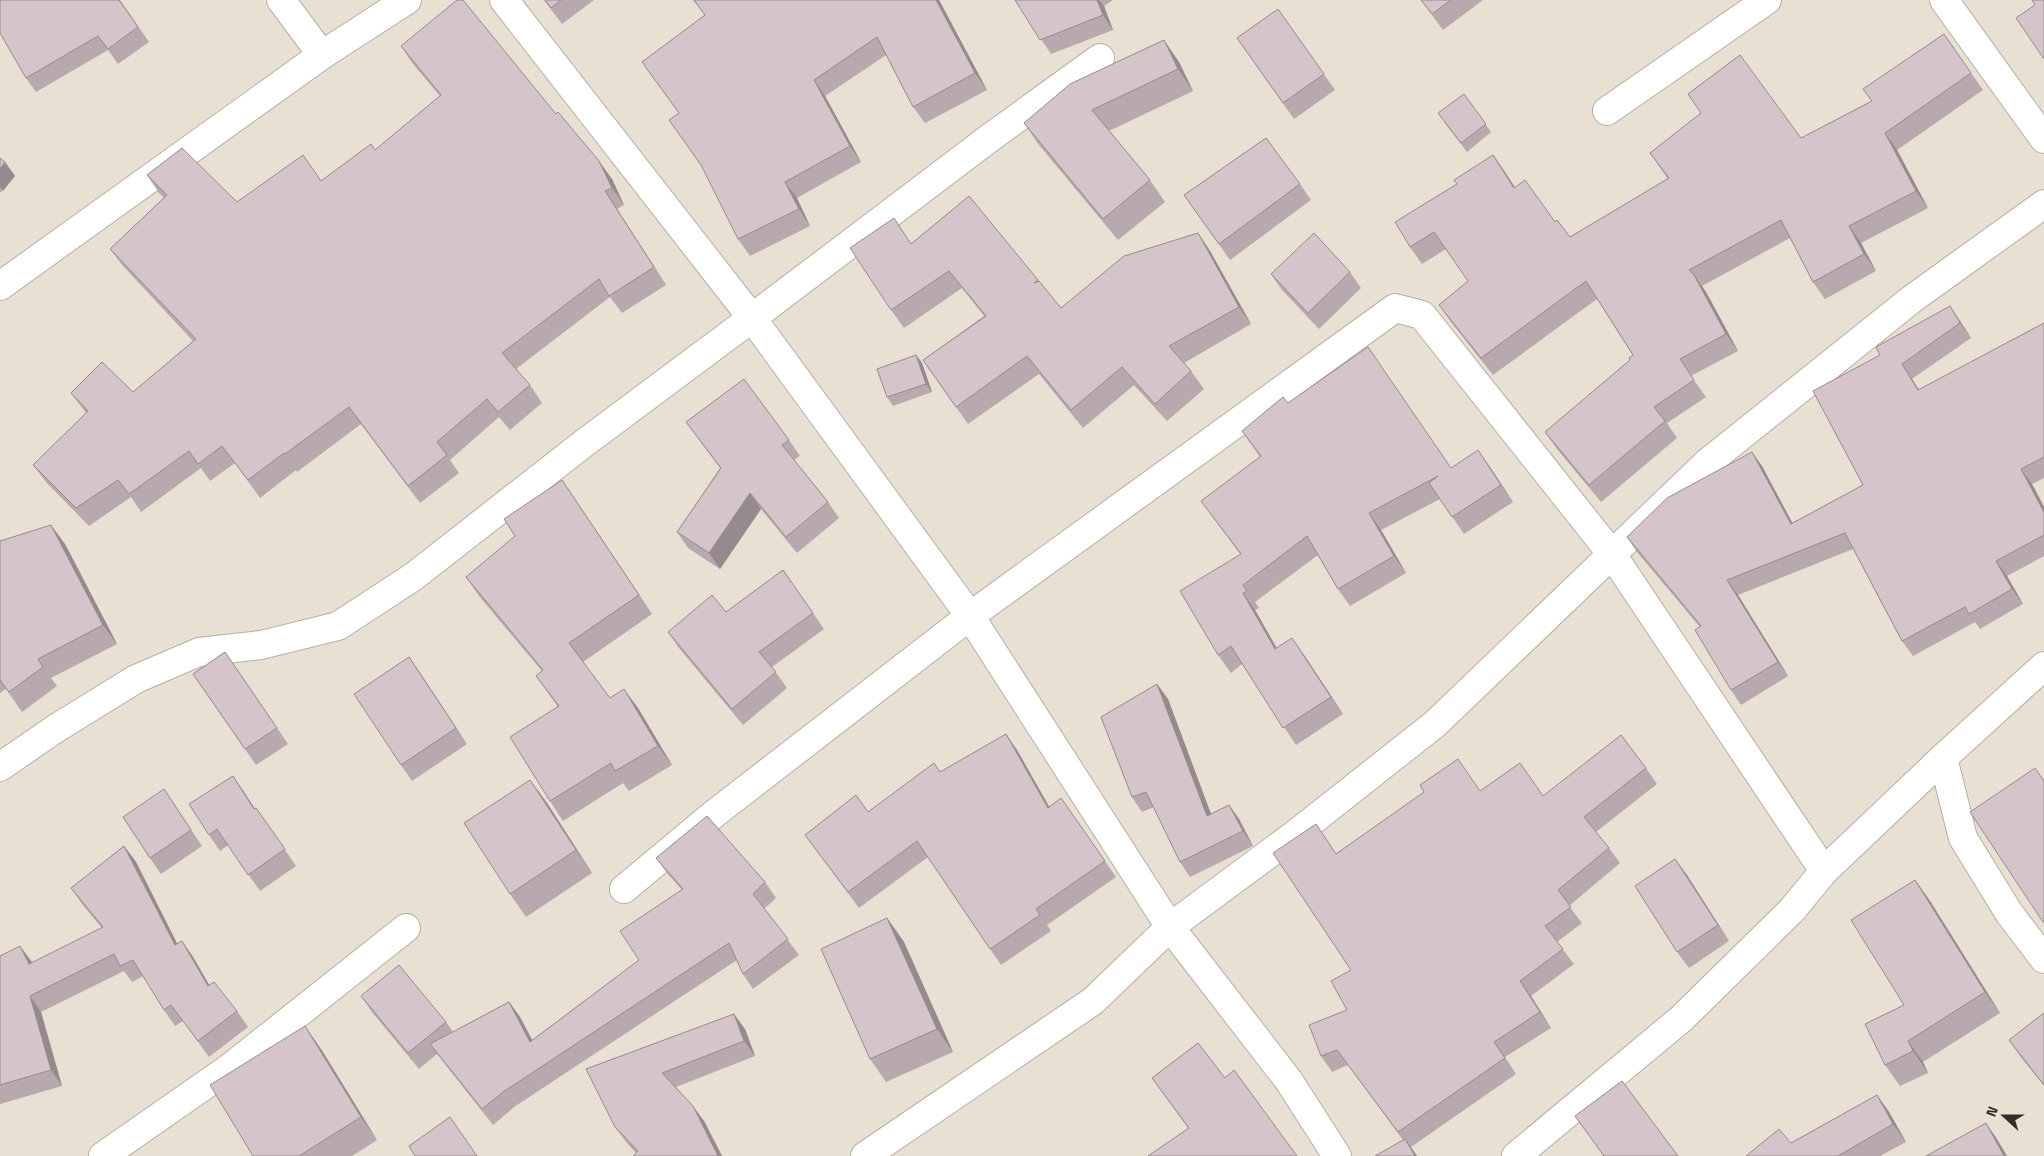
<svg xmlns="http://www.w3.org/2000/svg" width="2044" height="1156" viewBox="0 0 2044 1156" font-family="'Titillium Web',sans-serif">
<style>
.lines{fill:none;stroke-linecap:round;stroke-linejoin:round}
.minor-casing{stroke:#b6aea2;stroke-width:30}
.minor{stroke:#fff;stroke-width:28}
.wall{fill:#b7a9ae}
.shaded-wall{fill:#958a8d}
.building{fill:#d5c5ca;stroke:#958a8d}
</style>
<rect width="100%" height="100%" fill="#e8e0d3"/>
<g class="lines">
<g class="minor-casing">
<path id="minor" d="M 281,0 L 322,55
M 504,0 L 752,318 L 991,137 L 1100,58
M 1944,0 L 2044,139
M 1607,111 L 1767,0
M 0,286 L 322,55 L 407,0
M 1943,758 L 1963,838 L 2009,913 L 2044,959
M 0,767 L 55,729 L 136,679 L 199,652 L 261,645 L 338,626 L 413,577 L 583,444 L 752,318 L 970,616 L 1170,927 L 1289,1081 L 1337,1156
M 624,889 L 714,814 L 970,616 L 1395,308 L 1422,315 L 1611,553 L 1824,871
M 103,1156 L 228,1069 L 406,928
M 865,1156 L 1093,1001 L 1170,927 L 1293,836 L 1435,724 L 1707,463 L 1912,299 L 2044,204
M 1516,1156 L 1681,1019 L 1792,910 L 1824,871 L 1943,758 L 2044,666"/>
</g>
<use href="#minor" class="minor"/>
</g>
<path class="wall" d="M 120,0 L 149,42 L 118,64 L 108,50 L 36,92 L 26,78 Z
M 544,0 L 594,0 L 562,24 Z
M 693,0 L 939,0 L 987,90 L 925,123 L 913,107 L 886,55 L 825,96 L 861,162 L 797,198 L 810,226 L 750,256 L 738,239 L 679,113 L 642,62 L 705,15 Z
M 1015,0 L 1113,0 L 1104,6 L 1113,30 L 1051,54 Z
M 1421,0 L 1483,0 L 1443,30 Z
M 1278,9 L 1335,90 L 1294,119 L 1237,38 Z
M 1944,34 L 1983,90 L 1897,150 L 1928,208 L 1861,243 L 1876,271 L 1825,299 L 1813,282 L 1790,238 L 1702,286 L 1706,292 L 1738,351 L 1691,376 L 1706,397 L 1667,423 L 1677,438 L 1601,502 L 1557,449 L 1545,432 L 1630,360 L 1633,355 L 1597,299 L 1493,375 L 1451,322 L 1439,305 L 1468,281 L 1446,249 L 1422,264 L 1410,247 L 1457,184 L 1493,155 L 1515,187 L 1555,222 L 1570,237 L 1668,179 L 1650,153 L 1701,113 L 1688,94 L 1801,138 L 1872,101 Z
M 401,46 L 556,114 L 612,179 L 624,205 L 617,209 L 666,285 L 622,313 L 610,297 L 516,369 L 530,385 L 542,403 L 510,430 L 499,417 L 450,460 L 459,473 L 420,503 L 361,424 L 297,472 L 296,470 L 260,498 L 235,463 L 210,481 L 201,468 L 141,512 L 131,497 L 89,526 L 46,482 L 33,465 L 86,413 L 71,393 L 133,392 L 193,341 L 123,266 L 110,249 L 164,198 L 159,193 L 147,175 L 237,202 L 321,181 L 375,150 L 440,96 L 413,64 Z
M 1179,62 L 1193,91 L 1109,131 L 1150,180 L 1165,202 L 1118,240 L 1039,145 L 1024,123 Z
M 1464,94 L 1491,132 L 1467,152 L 1444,122 Z
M 0,158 L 5,162 L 15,176 L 0,193 Z
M 1300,184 L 1311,200 L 1230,260 L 1184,195 Z
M 969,196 L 1061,308 L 1198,233 L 1210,251 L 1251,324 L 1184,363 L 1191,371 L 1204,389 L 1167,421 L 1134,385 L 1083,428 L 1039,374 L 968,424 L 923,360 L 984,316 L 962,288 L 904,328 L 891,310 L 911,244 Z
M 1350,272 L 1361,288 L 1319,329 L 1282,290 L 1271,274 Z
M 1960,321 L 1971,338 L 1912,379 L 1919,390 L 2044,323 L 2044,478 L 2032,484 L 2044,507 L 2044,556 L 2007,576 L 2023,604 L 1980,629 L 1975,622 L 1913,656 L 1902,641 L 1853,549 L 1738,595 L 1788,676 L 1741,705 L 1731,690 L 1700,627 L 1637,552 L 1627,537 L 1762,466 L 1792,523 L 1863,485 L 1813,391 Z
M 916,355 L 922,363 L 932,392 L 893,406 L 887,397 Z
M 1288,403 L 1451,468 L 1490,467 L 1513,502 L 1464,534 L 1440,499 L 1381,530 L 1406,573 L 1350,606 L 1338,589 L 1318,555 L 1255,602 L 1259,608 L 1255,610 L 1276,648 L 1304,655 L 1343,714 L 1296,745 L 1242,664 L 1231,673 L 1218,655 L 1241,555 L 1201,501 L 1260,457 L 1242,431 Z
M 686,422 L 789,440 L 800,456 L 794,460 L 828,502 L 839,518 L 797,553 L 761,509 L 720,569 L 688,548 L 677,532 L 720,468 Z
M 575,499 L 652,614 L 583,662 L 610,698 L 638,708 L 672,765 L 629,791 L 623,783 L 563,821 L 550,801 L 558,707 L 536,676 L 542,671 L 479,596 L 466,577 Z
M 0,541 L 65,544 L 117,644 L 51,678 L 57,686 L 22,712 L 6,689 L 0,693 Z
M 783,570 L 824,629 L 772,667 L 787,688 L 743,725 L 679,648 L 668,632 L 726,612 Z
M 225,652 L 288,744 L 256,765 L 193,674 Z
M 409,657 L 467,744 L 412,781 L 401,765 Z
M 1157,684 L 1168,699 L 1211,814 L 1229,805 L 1239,819 L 1253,846 L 1190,877 L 1180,862 L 1154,807 L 1142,812 L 1132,797 Z
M 1017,750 L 1049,807 L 1061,798 L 1116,877 L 1047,925 L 1051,931 L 1001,965 L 928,857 L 859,908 L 805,835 L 868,812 L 940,772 Z
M 1646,768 L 1657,784 L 1596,832 L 1609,848 L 1620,863 L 1569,906 L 1582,923 L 1557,942 L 1574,964 L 1531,996 L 1551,1028 L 1505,1057 L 1516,1074 L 1411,1147 L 1417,1156 L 1375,1156 L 1403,1140 L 1348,1065 L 1332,1072 L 1321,1056 L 1347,1010 L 1351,970 L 1336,853 L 1480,791 L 1543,796 Z
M 530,780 L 547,803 L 592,873 L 526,917 L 510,894 Z
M 164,789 L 202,846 L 161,874 L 150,858 Z
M 244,792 L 255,809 L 256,808 L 296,866 L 260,891 L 228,845 L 220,851 L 209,835 Z
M 124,846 L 136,862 L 177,944 L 182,941 L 193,957 L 209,985 L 237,1011 L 248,1027 L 209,1057 L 183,1021 L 175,1026 L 164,1010 L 143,976 L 132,982 L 124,971 L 41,1012 L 62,1086 L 0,1104 L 0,956 L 32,963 L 102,928 L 82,904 L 71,888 Z
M 656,858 L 765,882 L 776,898 L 764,909 L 799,955 L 753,989 L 743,974 L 737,960 L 514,1107 L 493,1125 L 437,1054 L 419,1069 L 372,1012 L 361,996 L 446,1022 L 453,1032 L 509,1002 L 520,1017 L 532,1040 L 639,960 L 682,890 L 667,873 Z
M 1675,859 L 1729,941 L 1689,968 L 1677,952 Z
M 1915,880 L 1930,901 L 2000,1013 L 1923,1062 L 1928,1073 L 1900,1086 L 1885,1065 L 1904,1005 Z
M 887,918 L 904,942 L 953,1052 L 886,1082 L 870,1059 Z
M 2044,1013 L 2044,1086 L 2020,1056 L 2009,1040 Z
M 745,1029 L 755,1056 L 676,1087 L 704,1121 L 722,1156 L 633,1156 L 636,1153 L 626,1142 L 615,1127 L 586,1069 Z
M 321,1049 L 377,1140 L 352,1156 L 253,1156 Z
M 1152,1078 L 1225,1078 L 1188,1128 Z
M 1877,1095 L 1889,1112 L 1906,1142 L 1880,1156 L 1746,1156 L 1791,1143 Z
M 1575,1116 L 1678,1156 L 1604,1156 Z"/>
<path class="shaded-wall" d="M 936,0 L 939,0 L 987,90 L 975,73 Z
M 1097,0 L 1099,0 L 1104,6 L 1113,30 L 1103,15 Z
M 1164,40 L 1179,62 L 1193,91 L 1178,69 Z
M 814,80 L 825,96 L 861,162 L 850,146 Z
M 1885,133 L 1897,150 L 1928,208 L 1916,191 Z
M 1493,155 L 1505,172 L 1526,205 L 1514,188 Z
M 599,161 L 612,179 L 624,205 L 612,188 Z
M 5,162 L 15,176 L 3,191 L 0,187 L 0,169 Z
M 785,182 L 797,198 L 810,226 L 799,209 Z
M 605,191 L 617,209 L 666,285 L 654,267 Z
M 1849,226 L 1861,243 L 1876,271 L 1864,254 Z
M 1198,233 L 1210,251 L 1251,324 L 1239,307 Z
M 1694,275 L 1706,292 L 1738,351 L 1726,334 Z
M 1950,306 L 1960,321 L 1971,338 L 1960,323 Z
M 916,355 L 922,363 L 932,392 L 926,384 Z
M 1902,364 L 1912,379 L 1929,405 L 1918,390 Z
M 1478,450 L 1490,467 L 1513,502 L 1501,485 Z
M 1752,452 L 1762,466 L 1801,539 L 1791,524 Z
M 2021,469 L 2032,484 L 2044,507 L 2044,512 Z
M 562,480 L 575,499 L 652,614 L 639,595 Z
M 750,493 L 761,509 L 720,569 L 709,553 Z
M 1369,513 L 1381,530 L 1406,573 L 1394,556 Z
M 51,525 L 65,544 L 117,644 L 103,625 Z
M 1996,561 L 2007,576 L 2023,604 L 2012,589 Z
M 1727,580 L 1738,595 L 1788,676 L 1778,662 Z
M 1243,593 L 1255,610 L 1287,666 L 1275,649 Z
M 1292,638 L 1304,655 L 1343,714 L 1331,697 Z
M 409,657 L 420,673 L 467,744 L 456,728 Z
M 1157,684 L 1168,699 L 1217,830 L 1207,816 Z
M 624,689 L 638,708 L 672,765 L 658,746 Z
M 1006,734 L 1017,750 L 1059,824 L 1048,808 Z
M 233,776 L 244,792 L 265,825 L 254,809 Z
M 530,780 L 547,803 L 592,873 L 576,850 Z
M 1229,805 L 1239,819 L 1253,846 L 1243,831 Z
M 124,846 L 136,862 L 186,961 L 175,945 Z
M 1675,859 L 1687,875 L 1729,941 L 1718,925 Z
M 1915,880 L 1930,901 L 2000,1013 L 1985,992 Z
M 887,918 L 904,942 L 953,1052 L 937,1029 Z
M 182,941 L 193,957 L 219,1002 L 208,986 Z
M 20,946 L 32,962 L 40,980 L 29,964 Z
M 1520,981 L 1531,996 L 1551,1028 L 1540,1012 Z
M 30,996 L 41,1012 L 62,1086 L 51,1070 Z
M 509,1002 L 520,1017 L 541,1057 L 530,1042 Z
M 734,1014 L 745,1029 L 755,1056 L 744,1041 Z
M 305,1026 L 321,1049 L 377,1140 L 361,1117 Z
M 1908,1041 L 1923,1062 L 1928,1073 L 1913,1051 Z
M 1877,1095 L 1889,1112 L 1906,1142 L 1893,1124 Z
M 693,1106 L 704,1121 L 722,1156 L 718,1156 Z
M 1986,1123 L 1997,1139 L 2007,1156 L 2004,1156 Z
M 1405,1139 L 1417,1156 L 1415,1156 Z"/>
<path class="building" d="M 0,0 L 119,0 L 138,27 L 108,49 L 98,36 L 26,78 L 0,33 Z
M 457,0 L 463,0 L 556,114 L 558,112 L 599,161 L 612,188 L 605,191 L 654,267 L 609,296 L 599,279 L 502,353 L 530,385 L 498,412 L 487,399 L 437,442 L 447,455 L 408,486 L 349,407 L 285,454 L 284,453 L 248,480 L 222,446 L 198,464 L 189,451 L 129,494 L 118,480 L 76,508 L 33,465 L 88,411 L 71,393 L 102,362 L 133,392 L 196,339 L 110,249 L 167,195 L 147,175 L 182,148 L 237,202 L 303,155 L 321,181 L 371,144 L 375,150 L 441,95 L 401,46 Z
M 545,0 L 561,0 L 551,8 Z
M 694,0 L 936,0 L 975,73 L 913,107 L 877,37 L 814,80 L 850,146 L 785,182 L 799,209 L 738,239 L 701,165 L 669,120 L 679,113 L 642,62 L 705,15 Z
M 1015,0 L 1097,0 L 1103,15 L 1040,40 Z
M 1421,0 L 1451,0 L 1432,14 Z
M 2032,0 L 2044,0 L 2044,59 L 2016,18 L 2035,5 Z
M 1278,9 L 1324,74 L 1283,103 L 1237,38 Z
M 1944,34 L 1971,73 L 1885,133 L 1916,191 L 1849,226 L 1864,254 L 1813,282 L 1781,220 L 1689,270 L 1694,275 L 1726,334 L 1680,359 L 1694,380 L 1654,407 L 1665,421 L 1589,485 L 1545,432 L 1630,360 L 1629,358 L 1633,355 L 1586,281 L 1481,358 L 1439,305 L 1468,281 L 1434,232 L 1410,247 L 1395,222 L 1457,184 L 1454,180 L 1493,155 L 1514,188 L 1525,180 L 1555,222 L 1557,220 L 1570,237 L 1669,178 L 1650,153 L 1701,113 L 1688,94 L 1740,55 L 1801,138 L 1872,101 L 1863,89 Z
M 1164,40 L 1178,69 L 1092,110 L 1150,180 L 1103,219 L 1024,123 L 1070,84 Z
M 1464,94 L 1486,124 L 1461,143 L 1438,113 Z
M 1266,138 L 1300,184 L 1219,244 L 1184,195 Z
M 0,158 L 5,162 L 0,169 Z
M 969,196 L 1038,280 L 1034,283 L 1039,281 L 1061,308 L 1124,256 L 1198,233 L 1239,307 L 1169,346 L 1191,371 L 1155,404 L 1122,367 L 1071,410 L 1027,356 L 956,407 L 923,360 L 986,316 L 949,271 L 891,310 L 850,248 L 894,218 L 911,244 Z
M 1314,233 L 1350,272 L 1308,313 L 1271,274 Z
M 1950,306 L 1960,323 L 1902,364 L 1918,390 L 2044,323 L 2044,457 L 2021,469 L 2044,512 L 2044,535 L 1996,561 L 2012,589 L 1969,614 L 1965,607 L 1902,641 L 1845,533 L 1727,580 L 1778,662 L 1731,690 L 1695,630 L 1701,626 L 1627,537 L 1667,498 L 1752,452 L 1791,524 L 1863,485 L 1813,391 L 1880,355 L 1876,347 Z
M 1368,347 L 1451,468 L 1478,450 L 1501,485 L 1452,517 L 1429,483 L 1438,476 L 1369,513 L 1394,556 L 1338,589 L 1307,536 L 1243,585 L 1247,591 L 1243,593 L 1275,649 L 1292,638 L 1331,697 L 1283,728 L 1231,646 L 1218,655 L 1180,591 L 1241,554 L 1201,501 L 1261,456 L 1242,431 L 1283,397 L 1288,403 Z
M 916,355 L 926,384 L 887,397 L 877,369 Z
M 744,379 L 789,440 L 782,445 L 828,502 L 786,537 L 750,493 L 709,553 L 677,532 L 721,468 L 686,422 Z
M 562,480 L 639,595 L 569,643 L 610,698 L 624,689 L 658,746 L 615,771 L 611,763 L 550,801 L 510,737 L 559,706 L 536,676 L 543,670 L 466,577 L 515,536 L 504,519 Z
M 51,525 L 103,625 L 38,659 L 43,667 L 9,692 L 0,680 L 0,541 Z
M 783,570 L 813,613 L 759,652 L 776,672 L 732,709 L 668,632 L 712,595 L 726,612 Z
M 225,652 L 277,728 L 245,749 L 193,674 Z
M 409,657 L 456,728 L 401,765 L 354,694 Z
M 1157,684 L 1207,816 L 1229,805 L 1243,831 L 1180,862 L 1146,792 L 1132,797 L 1101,717 Z
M 1006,734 L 1048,808 L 1061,798 L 1105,861 L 1036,909 L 1040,915 L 990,949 L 917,841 L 848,892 L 805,835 L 856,795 L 868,812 L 934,763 L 940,772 Z
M 1621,735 L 1646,768 L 1584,817 L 1609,848 L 1558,890 L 1571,907 L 1545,926 L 1563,949 L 1520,981 L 1540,1012 L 1494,1042 L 1505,1058 L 1398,1132 L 1337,1050 L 1321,1056 L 1309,1025 L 1347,1010 L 1331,981 L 1351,970 L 1273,853 L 1316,824 L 1336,854 L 1424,792 L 1420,785 L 1458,759 L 1480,791 L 1520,763 L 1543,796 Z
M 2035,768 L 2044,781 L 2044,922 L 2043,922 L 1970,812 Z
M 233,776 L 254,809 L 256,808 L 285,849 L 248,875 L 217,829 L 209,835 L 189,804 Z
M 530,780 L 576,850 L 510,894 L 464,823 Z
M 164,789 L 191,830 L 150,858 L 123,817 Z
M 707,816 L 765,882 L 753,894 L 788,939 L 743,974 L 729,943 L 503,1092 L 482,1109 L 430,1044 L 509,1002 L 530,1042 L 639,960 L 620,931 L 683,889 L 656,858 Z
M 124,846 L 175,945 L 182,941 L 208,986 L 214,982 L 237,1011 L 198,1041 L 171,1005 L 164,1010 L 133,960 L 120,966 L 114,954 L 30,996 L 51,1070 L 0,1085 L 0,956 L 20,946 L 29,964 L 103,927 L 71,888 Z
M 1675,859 L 1718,925 L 1677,952 L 1635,886 Z
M 1915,880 L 1985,992 L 1908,1041 L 1913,1051 L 1885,1065 L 1865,1024 L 1904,1005 L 1851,920 Z
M 887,918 L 937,1029 L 870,1059 L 821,949 Z
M 399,965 L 446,1022 L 408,1053 L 361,996 Z
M 2044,1013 L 2044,1085 L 2009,1040 Z
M 734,1014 L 744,1041 L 662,1073 L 693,1106 L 718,1156 L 633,1156 L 638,1151 L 615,1127 L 586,1069 Z
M 305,1026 L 361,1117 L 299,1156 L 253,1156 L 210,1085 Z
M 1198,1043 L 1225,1078 L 1234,1070 L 1297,1156 L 1148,1156 L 1189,1128 L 1152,1078 Z
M 1622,1081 L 1678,1156 L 1604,1156 L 1575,1116 Z
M 1877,1095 L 1893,1124 L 1838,1156 L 1746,1156 L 1779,1129 L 1791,1143 Z
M 450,1117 L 477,1156 L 415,1156 L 409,1146 Z
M 1986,1123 L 2004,1156 L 1926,1156 Z
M 1405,1139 L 1415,1156 L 1375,1156 Z"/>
<g transform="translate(2004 1116) rotate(291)" stroke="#e8e0d3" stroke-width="4" paint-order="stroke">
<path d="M0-4L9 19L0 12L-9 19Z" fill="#312e29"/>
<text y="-8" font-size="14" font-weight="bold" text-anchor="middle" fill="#312e29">N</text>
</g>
</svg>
